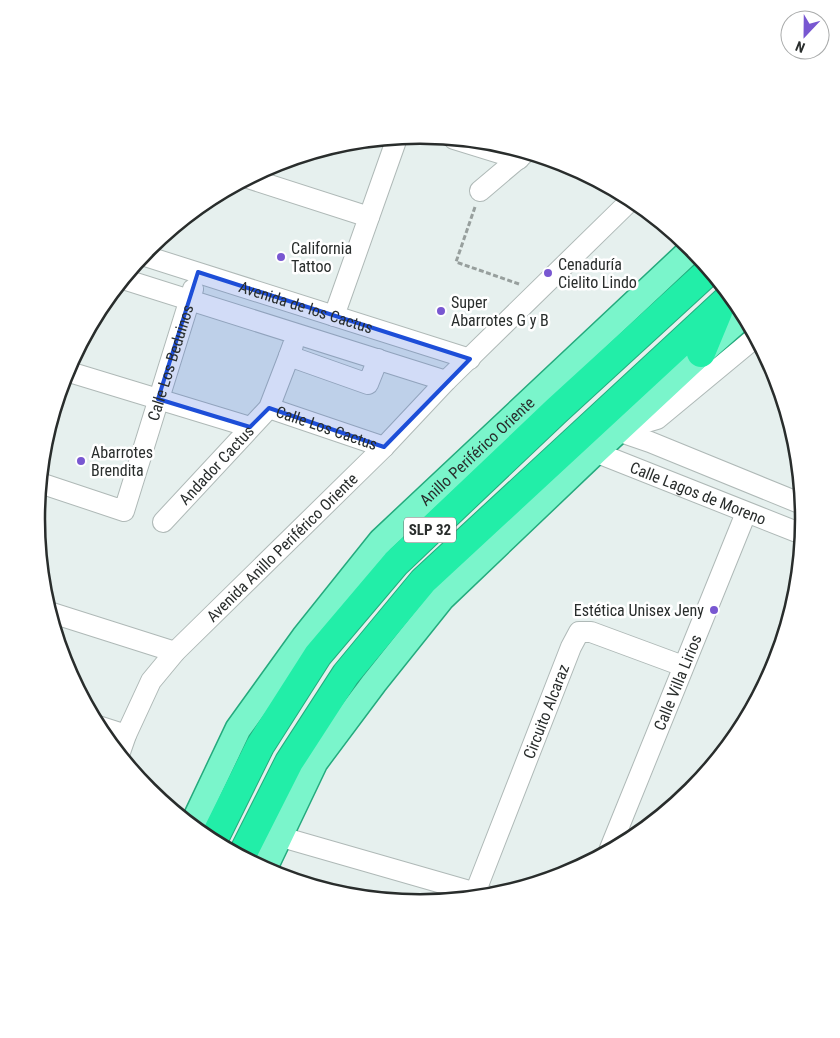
<svg xmlns="http://www.w3.org/2000/svg" width="840" height="1038" viewBox="0 0 840 1038" font-family="'Roboto Condensed',sans-serif">
<style>
.lines{fill:none;stroke-linecap:round;stroke-linejoin:round}
.minor-casing{stroke:#afb9b7;stroke-width:22}
.major-casing{stroke:#24aa7d;stroke-width:28}
.highway-casing{stroke:#24aa7d;stroke-width:30}
.path{stroke:#979f9d;stroke-width:3;stroke-dasharray:5 2.5;stroke-linecap:butt}
.minor{stroke:#fff;stroke-width:20}
.major{stroke:#7af5cb;stroke-width:25}
.highway{stroke:#22eea8;stroke-width:28}
.marked{fill:#1d4ed8;fill-opacity:0.2;stroke:#1d4ed8;stroke-width:4;stroke-linejoin:round}
.poi-dot{fill:#7857d1;stroke:#fff;stroke-width:2}
.labels{text-anchor:middle;stroke-width:5;stroke-linejoin:round;paint-order:stroke}
.shield{fill:#fff;stroke:#696c6b;stroke-width:1}
.shield-label{font-size:15px;font-weight:bold;fill:#292d2c}
.poi-label{font-size:16px;fill:#292d2c;stroke:#fff;text-anchor:start}
.street-label{font-size:16px;fill:#292d2c;stroke:#fff}
.rim{fill:none;stroke:#292d2c;stroke-width:2.5}
</style>
<rect width="100%" height="100%" fill="#e6f0ee"/>
<g class="lines">
<g class="minor-casing">
<g id="minor">
<path d="M 454,139 L 519,159"/>
<path d="M 248,178 L 369,217"/>
<path d="M 480,191 L 526,152"/>
<path id="s1" d="M 142,255 L 470,359"/>
<path d="M 123,279 L 446,381"/>
<path d="M 334,316 L 397,138"/>
<path d="M 293,345 L 289,356 L 368,384 L 378,359"/>
<path d="M 66,371 L 250,427"/>
<path id="s2" d="M 269,408 L 384,447"/>
<path d="M 620,430 L 657,419 L 756,337"/>
<path d="M 618,431 L 650,442 L 802,504"/>
<path id="s3" d="M 595,452 L 802,534"/>
<path id="s4" d="M 40,483 L 124,511 L 193,289"/>
<path id="s5" d="M 163,522 L 269,408 L 289,356"/>
<path d="M 49,612 L 175,652"/>
<path d="M 98,726 L 126,735"/>
<path id="s6" d="M 119,755 L 126,735 L 151,681 L 175,652 L 384,447 L 446,381 L 632,199"/>
<path d="M 278,836 L 487,896"/>
<path id="s7" d="M 609,851 L 746,513"/>
<path id="s8" d="M 475,893 L 571,647 L 579,632 L 591,632 L 683,666"/>
</g>
</g>
<g class="major-casing">
<g id="major">
<path id="s9" d="M 192,826 L 238,729 L 305,636 L 381,541 L 692,249"/>
<path d="M 264,869 L 315,762 L 374,683 L 442,598 L 595,452 L 701,353 L 744,315"/>
</g>
</g>
<g class="highway-casing">
<path id="highway" d="M 701,353 L 718,312
M 213,841 L 260,746 L 318,655 L 396,563 L 556,411 L 710,270
M 241,857 L 289,762 L 346,674 L 423,581 L 731,296"/>
</g>
<path class="path" d="M 475,207 L 456,262 L 519,284"/>
<use href="#minor" class="minor"/>
<use href="#major" class="major"/>
<use href="#highway" class="highway"/>
</g>
<path class="marked" d="M 198,272 L 470,359 L 384,447 L 269,408 L 250,427 L 158,399 Z"/>
<g class="poi-dot">
<circle cx="281" cy="257" r="5"/>
<circle cx="548" cy="273" r="5"/>
<circle cx="441" cy="311" r="5"/>
<circle cx="81" cy="461" r="5"/>
<circle cx="714" cy="610" r="5"/>
</g>
<g class="labels">
<rect class="shield" x="404" y="517.5" width="52" height="25" rx="4"/>
<g class="shield-label">
<text x="430" y="535">SLP 32</text>
</g>
<g class="poi-label">
<text x="291" y="254">California<tspan x="291" dy="18">Tattoo</tspan></text>
<text x="558" y="270">Cenaduría<tspan x="558" dy="18">Cielito Lindo</tspan></text>
<text x="451" y="308">Super<tspan x="451" dy="18">Abarrotes G y B</tspan></text>
<text x="91" y="458">Abarrotes<tspan x="91" dy="18">Brendita</tspan></text>
<text x="704" y="616" text-anchor="end">Estética Unisex Jeny</text>
</g>
<g class="street-label">
<text dy="6" stroke="none"><textPath href="#s1" startOffset="172">Avenida de los Cactus</textPath></text>
<text dy="6" stroke="none"><textPath href="#s4" startOffset="244">Calle Los Beduinos</textPath></text>
<text dy="6" stroke="none"><textPath href="#s2" startOffset="61">Calle Los Cactus</textPath></text>
<text dy="6" stroke="none"><textPath href="#s9" startOffset="475">Anillo Periférico Oriente</textPath></text>
<text dy="6" stroke="none"><textPath href="#s5" startOffset="78">Andador Cactus</textPath></text>
<text dy="6" stroke="none"><textPath href="#s3" startOffset="111">Calle Lagos de Moreno</textPath></text>
<text dy="6" stroke="none"><textPath href="#s6" startOffset="268">Avenida Anillo Periférico Oriente</textPath></text>
<text dy="6" stroke="none"><textPath href="#s7" startOffset="182">Calle Villa Lirios</textPath></text>
<text dy="6" stroke="none"><textPath href="#s8" startOffset="195">Circuito Alcaraz</textPath></text>
</g>
</g>
<path d="M0 0H840V1038H0ZM45 519a375 375 0 1 1 750 0a375 375 0 1 1-750 0Z" fill="#fff" fill-rule="evenodd"/>
<path class="rim" d="M45 519a375 375 0 1 1 750 0a375 375 0 1 1-750 0Z"/>
<g transform="translate(805 35) rotate(202)"><circle r="24" fill="#ffffff" stroke="#a9abab"/>
<path d="M0-4L9 19L0 12L-9 19Z" fill="#7857d1"/>
<text y="-8" font-size="14" font-weight="bold" text-anchor="middle" fill="#292d2c">N</text>
</g>
</svg>
